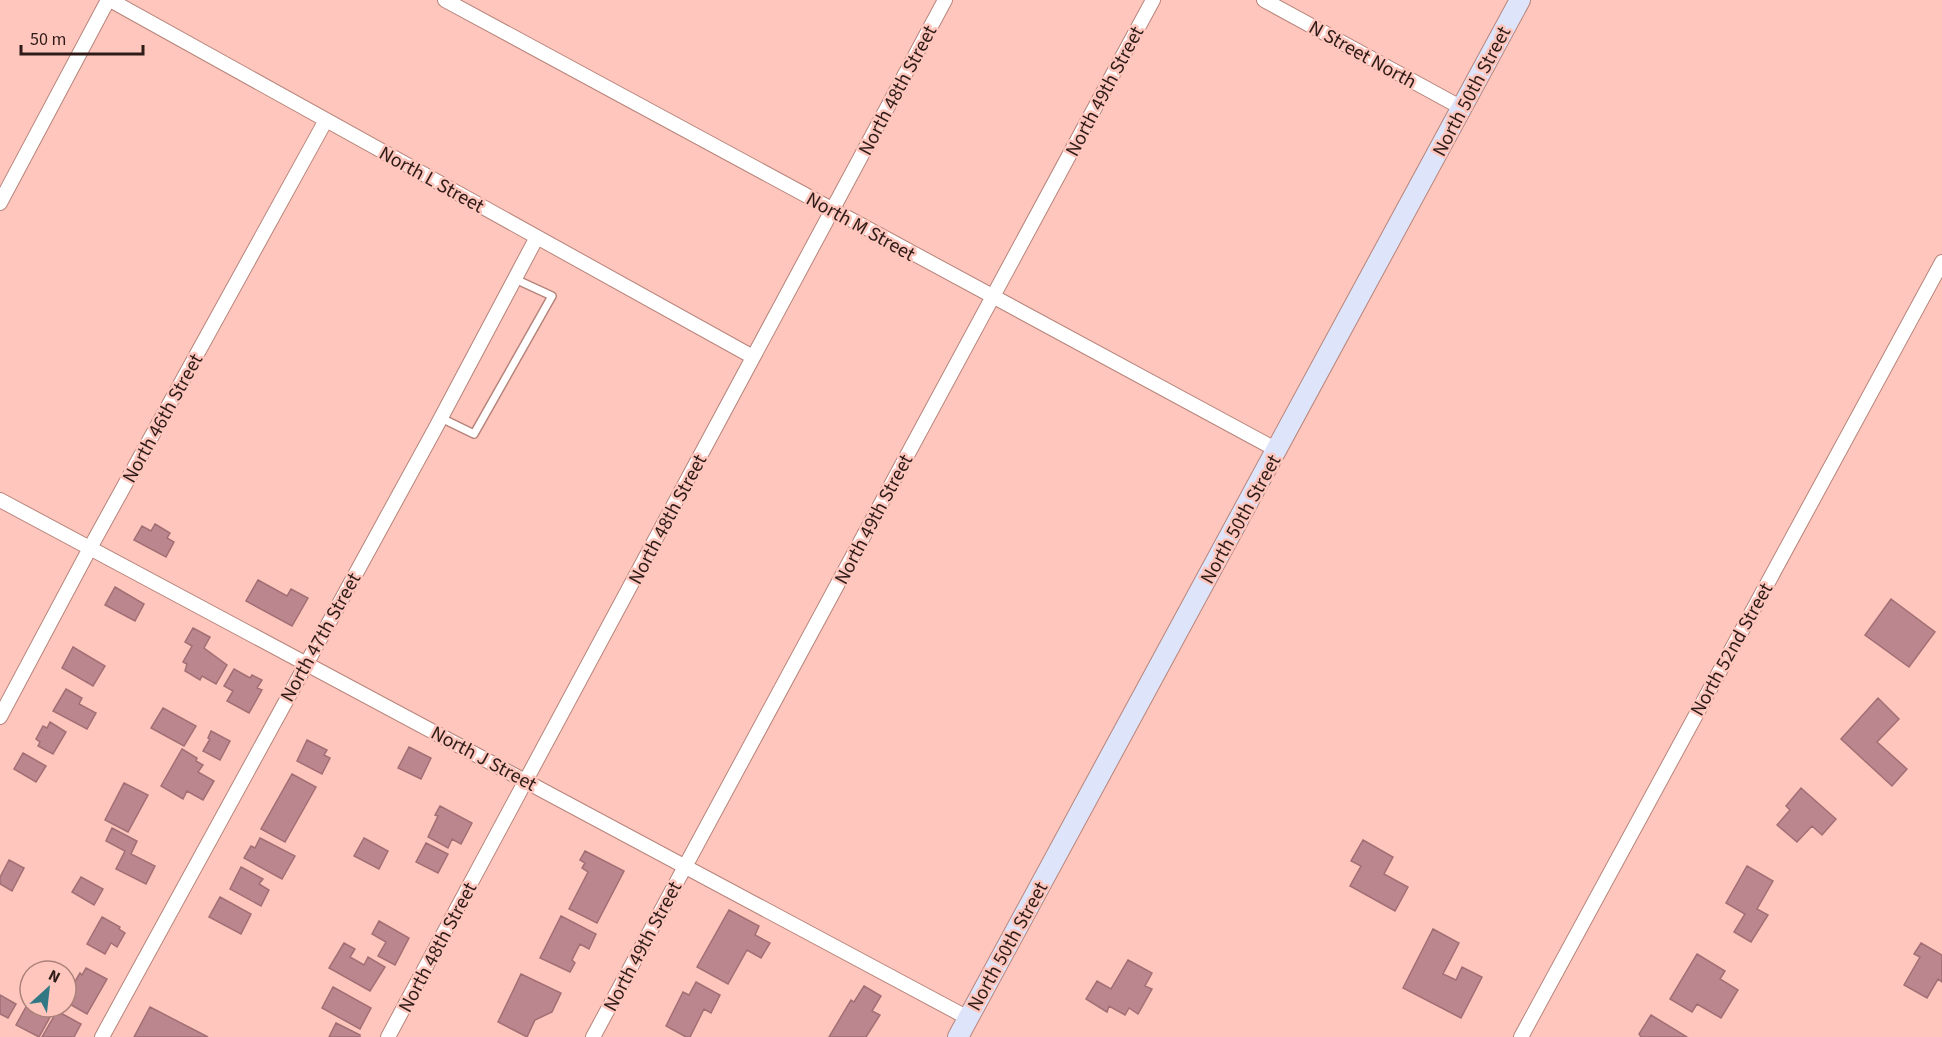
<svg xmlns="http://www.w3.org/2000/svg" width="1942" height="1037" viewBox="0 0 1942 1037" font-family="'Source Sans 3',sans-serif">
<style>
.building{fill:#bb868d;stroke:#a26f75;stroke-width:1.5}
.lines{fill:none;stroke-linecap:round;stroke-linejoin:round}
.lane-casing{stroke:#b7847b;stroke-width:10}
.street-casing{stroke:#b7847b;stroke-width:16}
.secondary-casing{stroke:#b7847b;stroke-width:22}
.lane{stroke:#fff;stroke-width:7}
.street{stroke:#fff;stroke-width:14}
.secondary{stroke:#dee5fb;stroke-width:20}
.labels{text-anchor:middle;stroke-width:5;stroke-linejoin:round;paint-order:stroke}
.street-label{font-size:20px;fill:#2f1b18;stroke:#fec6bc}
</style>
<rect width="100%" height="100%" fill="#fec6bc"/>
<path class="building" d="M 155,524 L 170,533 L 167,538 L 174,542 L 166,557 L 134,540 L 142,526 L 151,531 Z
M 258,580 L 287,596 L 291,589 L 308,598 L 292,626 L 246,601 Z
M 115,587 L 144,604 L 135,621 L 105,605 Z
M 1891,599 L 1935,632 L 1909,667 L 1865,635 Z
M 193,628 L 210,637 L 204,648 L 227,665 L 216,684 L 202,676 L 200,680 L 185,671 L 187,664 L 183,662 L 192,646 L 185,642 Z
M 73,647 L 105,666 L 93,686 L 62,668 Z
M 234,669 L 250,678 L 252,675 L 262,680 L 257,688 L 262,690 L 249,713 L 227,701 L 233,691 L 224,686 Z
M 66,689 L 82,698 L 79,704 L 96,713 L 87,729 L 53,711 Z
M 1878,698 L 1899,719 L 1877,742 L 1907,769 L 1892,786 L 1841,739 Z
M 163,708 L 196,726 L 184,746 L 151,728 Z
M 50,722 L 66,732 L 53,754 L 38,746 L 40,742 L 36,739 L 43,726 L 47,728 Z
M 211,731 L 230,741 L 220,760 L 203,751 L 210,739 L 208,738 Z
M 307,740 L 327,750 L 324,755 L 330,758 L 322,774 L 297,761 Z
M 409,747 L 431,758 L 421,779 L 398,768 Z
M 182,749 L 197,758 L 196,761 L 203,765 L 198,772 L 214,781 L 203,800 L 187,791 L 183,799 L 161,786 Z
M 23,753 L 46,766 L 36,782 L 14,769 Z
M 292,774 L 316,787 L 285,842 L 261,829 Z
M 124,783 L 148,795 L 128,832 L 105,820 Z
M 1801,788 L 1836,819 L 1822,835 L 1812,826 L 1797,842 L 1777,825 L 1790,810 L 1786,806 Z
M 440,806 L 472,823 L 461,844 L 452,839 L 448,848 L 428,837 L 438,816 L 435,815 Z
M 112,828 L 137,841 L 131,854 L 155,866 L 146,884 L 116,869 L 125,851 L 106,841 Z
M 260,838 L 295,856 L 282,879 L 244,858 L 251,846 L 255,848 Z
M 364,838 L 388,851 L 379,869 L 354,856 Z
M 1363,840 L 1393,857 L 1384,874 L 1408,887 L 1395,911 L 1350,886 L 1361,866 L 1351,861 Z
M 426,843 L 448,854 L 438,873 L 416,862 Z
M 585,851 L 624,871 L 597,923 L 569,909 L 588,872 L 582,868 L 585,863 L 580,860 Z
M 9,860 L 24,868 L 12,891 L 0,884 L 0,877 Z
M 1747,866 L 1773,881 L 1757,909 L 1768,915 L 1751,942 L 1734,932 L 1745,914 L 1726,903 Z
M 241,867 L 263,879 L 259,884 L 269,890 L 261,906 L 230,889 Z
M 81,877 L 103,889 L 94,905 L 72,892 Z
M 220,897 L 251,914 L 241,934 L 209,917 Z
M 729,910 L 759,926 L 755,935 L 770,943 L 761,958 L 747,950 L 728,984 L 697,967 Z
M 561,916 L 596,934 L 589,949 L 580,944 L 572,960 L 575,963 L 570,972 L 540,958 Z
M 102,917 L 120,927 L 119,929 L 125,933 L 117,947 L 111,943 L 105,954 L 87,944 Z
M 379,921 L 409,938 L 395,965 L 378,956 L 386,942 L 372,934 Z
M 1433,929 L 1459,943 L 1443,974 L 1456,980 L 1462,967 L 1482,977 L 1461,1018 L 1403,988 Z
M 344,943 L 355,949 L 350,957 L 364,965 L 368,957 L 385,967 L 370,991 L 329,968 Z
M 1921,943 L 1942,955 L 1942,982 L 1938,979 L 1927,998 L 1904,985 L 1920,957 L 1914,954 Z
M 1697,954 L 1725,971 L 1720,979 L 1738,990 L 1721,1018 L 1697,1004 L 1692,1012 L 1670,999 Z
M 1128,960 L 1152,973 L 1145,986 L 1152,989 L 1138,1014 L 1129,1008 L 1125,1015 L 1109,1006 L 1107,1012 L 1086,999 L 1097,981 L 1111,989 Z
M 86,968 L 107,979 L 87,1014 L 66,1002 L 66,997 L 80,973 L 82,975 Z
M 521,974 L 561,993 L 552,1012 L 535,1020 L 527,1037 L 498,1022 Z
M 696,982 L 720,995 L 711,1013 L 704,1009 L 690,1037 L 686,1037 L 666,1026 L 683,992 L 689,995 Z
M 864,986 L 881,996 L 872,1011 L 880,1015 L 866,1037 L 829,1037 L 851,1000 L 854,1002 Z
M 333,987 L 371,1008 L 360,1029 L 322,1008 Z
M 0,995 L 16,1004 L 8,1018 L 0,1014 Z
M 27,1005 L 38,1012 L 41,1007 L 49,1007 L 54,1010 L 39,1037 L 16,1025 Z
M 150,1007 L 208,1037 L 134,1037 Z
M 57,1011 L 81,1024 L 74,1037 L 42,1037 Z
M 1651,1015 L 1687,1037 L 1641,1037 L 1639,1034 Z
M 336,1023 L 360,1035 L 360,1037 L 329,1037 Z"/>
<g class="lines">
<g class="lane-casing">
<path id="lane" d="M 441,418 L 474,434 L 552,296 L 515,279"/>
</g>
<g class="street-casing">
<path id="street" d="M 110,0 L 753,357
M 445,0 L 1277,450
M 1264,0 L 1462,108
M 0,203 L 108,0
M 0,500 L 968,1018
M 0,717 L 90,548 L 326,120
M 102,1037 L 435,429 L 537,237
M 388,1037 L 945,0
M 593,1037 L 1153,0
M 1521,1037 L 1942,262"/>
</g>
<g class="secondary-casing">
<path id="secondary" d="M 958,1037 L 1520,0"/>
</g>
<use href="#lane" class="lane"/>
<use href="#street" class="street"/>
<use href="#secondary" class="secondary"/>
</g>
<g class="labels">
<g class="street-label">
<text transform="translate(1363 54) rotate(29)" y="7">N Street North</text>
<text transform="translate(897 90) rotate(-62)" y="7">North 48th Street</text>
<text transform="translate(1104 91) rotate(-62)" y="7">North 49th Street</text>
<text transform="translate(1471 91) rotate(-62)" y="7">North 50th Street</text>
<text transform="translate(432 179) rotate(29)" y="7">North L Street</text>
<text transform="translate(861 226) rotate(29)" y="7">North M Street</text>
<text transform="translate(162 418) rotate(-61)" y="7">North 46th Street</text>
<text transform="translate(667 519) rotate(-62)" y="7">North 48th Street</text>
<text transform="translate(873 519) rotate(-62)" y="7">North 49th Street</text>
<text transform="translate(1240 519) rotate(-61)" y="7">North 50th Street</text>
<text transform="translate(320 637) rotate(-61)" y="7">North 47th Street</text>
<text transform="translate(1731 649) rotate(-61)" y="7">North 52nd Street</text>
<text transform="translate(484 758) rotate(28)" y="7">North J Street</text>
<text transform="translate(642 946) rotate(-62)" y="7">North 49th Street</text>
<text transform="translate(1007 946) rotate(-61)" y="7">North 50th Street</text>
<text transform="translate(437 947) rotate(-62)" y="7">North 48th Street</text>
</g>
</g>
<g transform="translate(48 989) rotate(27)"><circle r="28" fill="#fec6bc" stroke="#ab827a" stroke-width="1.5"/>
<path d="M0-4.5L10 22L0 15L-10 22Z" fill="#317884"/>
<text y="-9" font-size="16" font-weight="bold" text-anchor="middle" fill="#2f1b18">N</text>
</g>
<path d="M21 45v9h122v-9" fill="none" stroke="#2f1b18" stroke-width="3"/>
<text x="30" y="45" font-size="18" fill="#2f1b18" stroke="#fec6bc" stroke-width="4.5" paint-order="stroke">50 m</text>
</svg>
